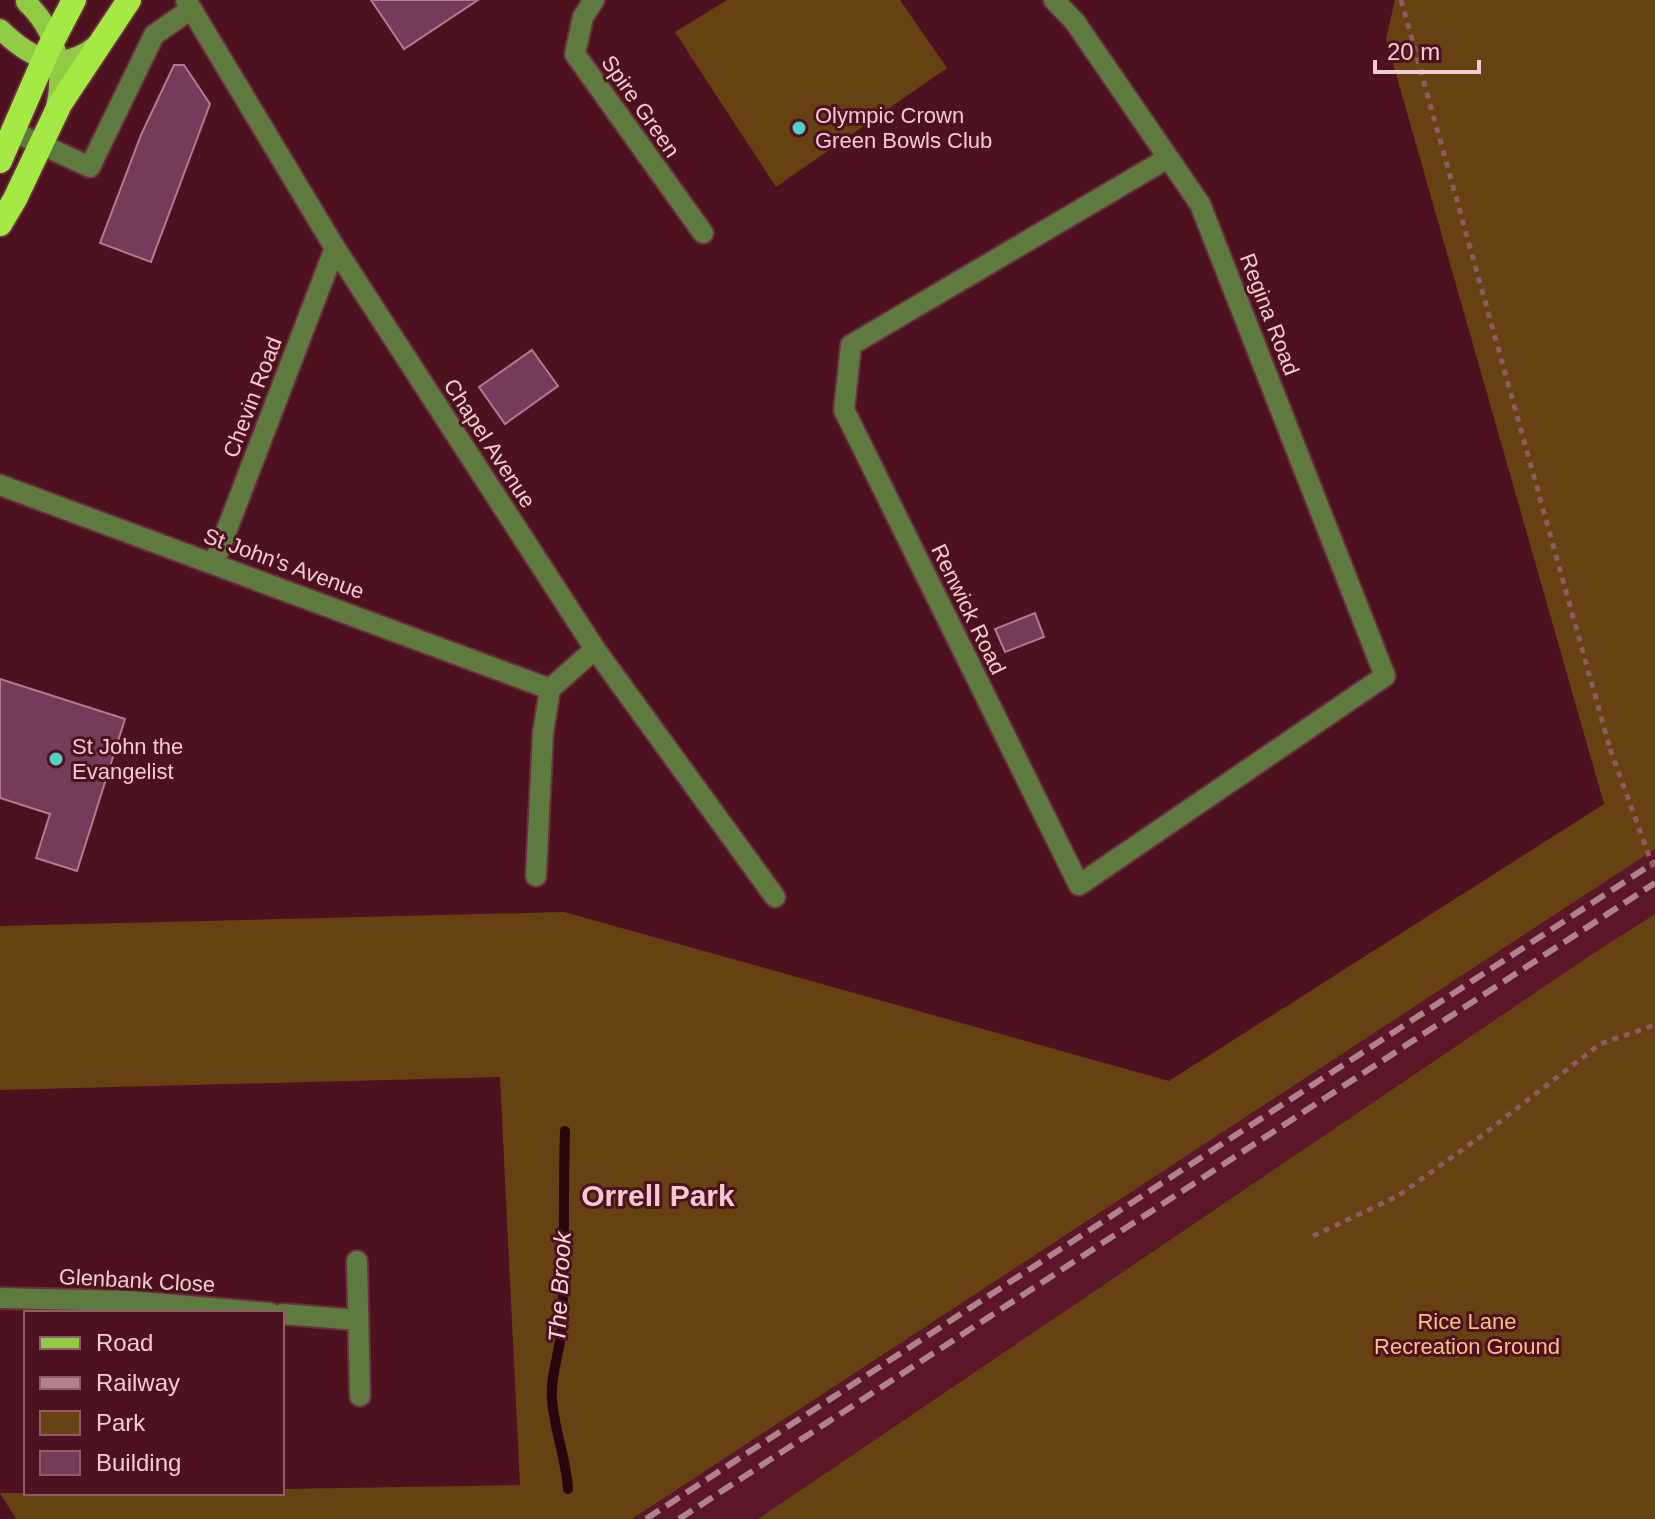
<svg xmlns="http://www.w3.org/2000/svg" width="1655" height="1519" viewBox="0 0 1655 1519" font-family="Helvetica,sans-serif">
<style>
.built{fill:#5b1628}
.green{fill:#664212}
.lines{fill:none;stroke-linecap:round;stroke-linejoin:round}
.stream{stroke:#27060d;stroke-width:10}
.building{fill:#763b59;stroke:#b77796;stroke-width:2}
.minor-casing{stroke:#682f3c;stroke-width:24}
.major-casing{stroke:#682f3c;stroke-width:24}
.highway-casing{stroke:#682f3c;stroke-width:28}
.path{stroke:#8d5964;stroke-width:5;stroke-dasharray:6 6;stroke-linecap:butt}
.minor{stroke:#5e7a3f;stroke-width:20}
.major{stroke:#91ca45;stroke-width:20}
.highway{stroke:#a5e944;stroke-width:24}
.rail{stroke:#b1828b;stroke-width:6;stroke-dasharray:16 8;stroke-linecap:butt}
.path-bridge{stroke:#8d5964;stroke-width:5;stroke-dasharray:6 6;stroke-linecap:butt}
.poi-dot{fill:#55cdc6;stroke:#4d1120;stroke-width:3}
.labels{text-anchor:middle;stroke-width:6;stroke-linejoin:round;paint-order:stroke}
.street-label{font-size:22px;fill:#f3ccd1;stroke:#4d1120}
.poi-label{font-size:22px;fill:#f3ccd1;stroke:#4d1120;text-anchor:start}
.park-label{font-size:22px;fill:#fac282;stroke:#4d1120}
.water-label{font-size:24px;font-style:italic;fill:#f7d9dc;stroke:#4d1120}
.district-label{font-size:30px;font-weight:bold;fill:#f3ccd1;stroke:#4d1120}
</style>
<rect width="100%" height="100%" fill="#4d1120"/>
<path class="built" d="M 1655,849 L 1655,914 L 758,1519 L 632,1519 Z"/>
<path class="green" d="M 727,0 L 900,0 L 947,68 L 776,187 L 675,32 Z
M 1395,0 L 1655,0 L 1655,849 L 632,1519 L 16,1519 L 0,1493 L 282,1493 L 282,1489 L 520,1485 L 500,1077 L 0,1090 L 0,926 L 564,912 L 1169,1081 L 1604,804 L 1386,39 Z
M 1655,914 L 1655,1519 L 758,1519 L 1588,957 Z"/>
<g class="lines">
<path class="stream" d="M 565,1131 C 563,1194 565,1257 562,1321 C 562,1348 550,1372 552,1399 C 554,1430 566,1457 568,1489"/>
</g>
<path class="building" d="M 371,0 L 478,0 L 404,49 Z
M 174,65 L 184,65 L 210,104 L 151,262 L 100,243 L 141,135 Z
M 532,350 L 558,386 L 505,424 L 479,387 Z
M 1035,613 L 1044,637 L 1005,652 L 995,629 Z
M 0,679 L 125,719 L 77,871 L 36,858 L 50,814 L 0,798 Z"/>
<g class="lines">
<g class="minor-casing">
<path id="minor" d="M 186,0 L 335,248 L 595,649 L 775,897
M 594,0 L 583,17 L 575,54 L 703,233
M 1054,0 L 1075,22 L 1200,204 L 1385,676 L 1079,885 L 844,410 L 851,345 L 1168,158
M 12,131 L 90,167 L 154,35 L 191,9
M 0,485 L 550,689
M 214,563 L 335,248
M 536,876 L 543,733 L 550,689 L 595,649
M 357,1261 L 360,1396
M 0,1298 L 129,1301 L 270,1313
M 282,1314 L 358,1320"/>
</g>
<g class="major-casing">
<path id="major" d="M 26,2 C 56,30 65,68 56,107
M 0,29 C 31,59 61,75 98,44"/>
</g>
<g class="highway-casing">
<path id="highway" d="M 0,161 L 49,48 L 74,0
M 0,224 L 15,199 L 60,104 L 129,0"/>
</g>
<path class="path" d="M 1401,0 L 1610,749
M 1313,1236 L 1398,1196 L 1476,1140 L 1600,1044 L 1655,1025"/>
<use href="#minor" class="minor"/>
<use href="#major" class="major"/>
<use href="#highway" class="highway"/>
<path class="rail" d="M 646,1519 L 1655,862
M 679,1519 L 1655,883"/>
<path class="path-bridge" d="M 1610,749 L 1655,872"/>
</g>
<g class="poi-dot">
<circle cx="799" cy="128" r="8"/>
<circle cx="56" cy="759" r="8"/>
</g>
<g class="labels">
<g class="street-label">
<text transform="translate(641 106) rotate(55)" y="8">Spire Green</text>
<text transform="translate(1270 314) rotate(69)" y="8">Regina Road</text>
<text transform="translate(252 397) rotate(-69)" y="8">Chevin Road</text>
<text transform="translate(490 443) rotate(57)" y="8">Chapel Avenue</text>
<text transform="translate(284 563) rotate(20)" y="8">St John's Avenue</text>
<text transform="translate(969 609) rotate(64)" y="8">Renwick Road</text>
<text transform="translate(137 1280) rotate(3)" y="8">Glenbank Close</text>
</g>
<g class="poi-label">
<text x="815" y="123">Olympic Crown<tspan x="815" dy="25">Green Bowls Club</tspan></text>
<text x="72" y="754">St John the<tspan x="72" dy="25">Evangelist</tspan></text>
</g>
<g class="park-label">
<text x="1467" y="1329">Rice Lane<tspan x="1467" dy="25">Recreation Ground</tspan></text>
</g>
<g class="water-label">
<text transform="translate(560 1287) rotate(-87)" y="8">The Brook</text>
</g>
<g class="district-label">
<text x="658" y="1206">Orrell Park</text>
</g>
</g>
<rect x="24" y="1311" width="260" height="184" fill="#4d1120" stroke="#8f5c67" stroke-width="2"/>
<rect x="40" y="1337" width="40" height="12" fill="#91ca45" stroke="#8f5c67" stroke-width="2"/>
<text x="96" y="1351" font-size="24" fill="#f3ccd1">Road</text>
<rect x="40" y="1377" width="40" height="12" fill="#b1828b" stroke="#8f5c67" stroke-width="2"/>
<text x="96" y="1391" font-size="24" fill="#f3ccd1">Railway</text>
<rect x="40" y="1411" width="40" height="24" fill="#664212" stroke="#8f5c67" stroke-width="2"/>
<text x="96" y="1431" font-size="24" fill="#f3ccd1">Park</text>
<rect x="40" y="1451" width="40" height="24" fill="#763b59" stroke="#8f5c67" stroke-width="2"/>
<text x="96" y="1471" font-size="24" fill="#f3ccd1">Building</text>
<path d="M1375 60v12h104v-12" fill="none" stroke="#f3ccd1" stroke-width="4"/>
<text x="1387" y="60" font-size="24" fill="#f3ccd1" stroke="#4d1120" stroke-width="6" paint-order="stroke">20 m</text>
</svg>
